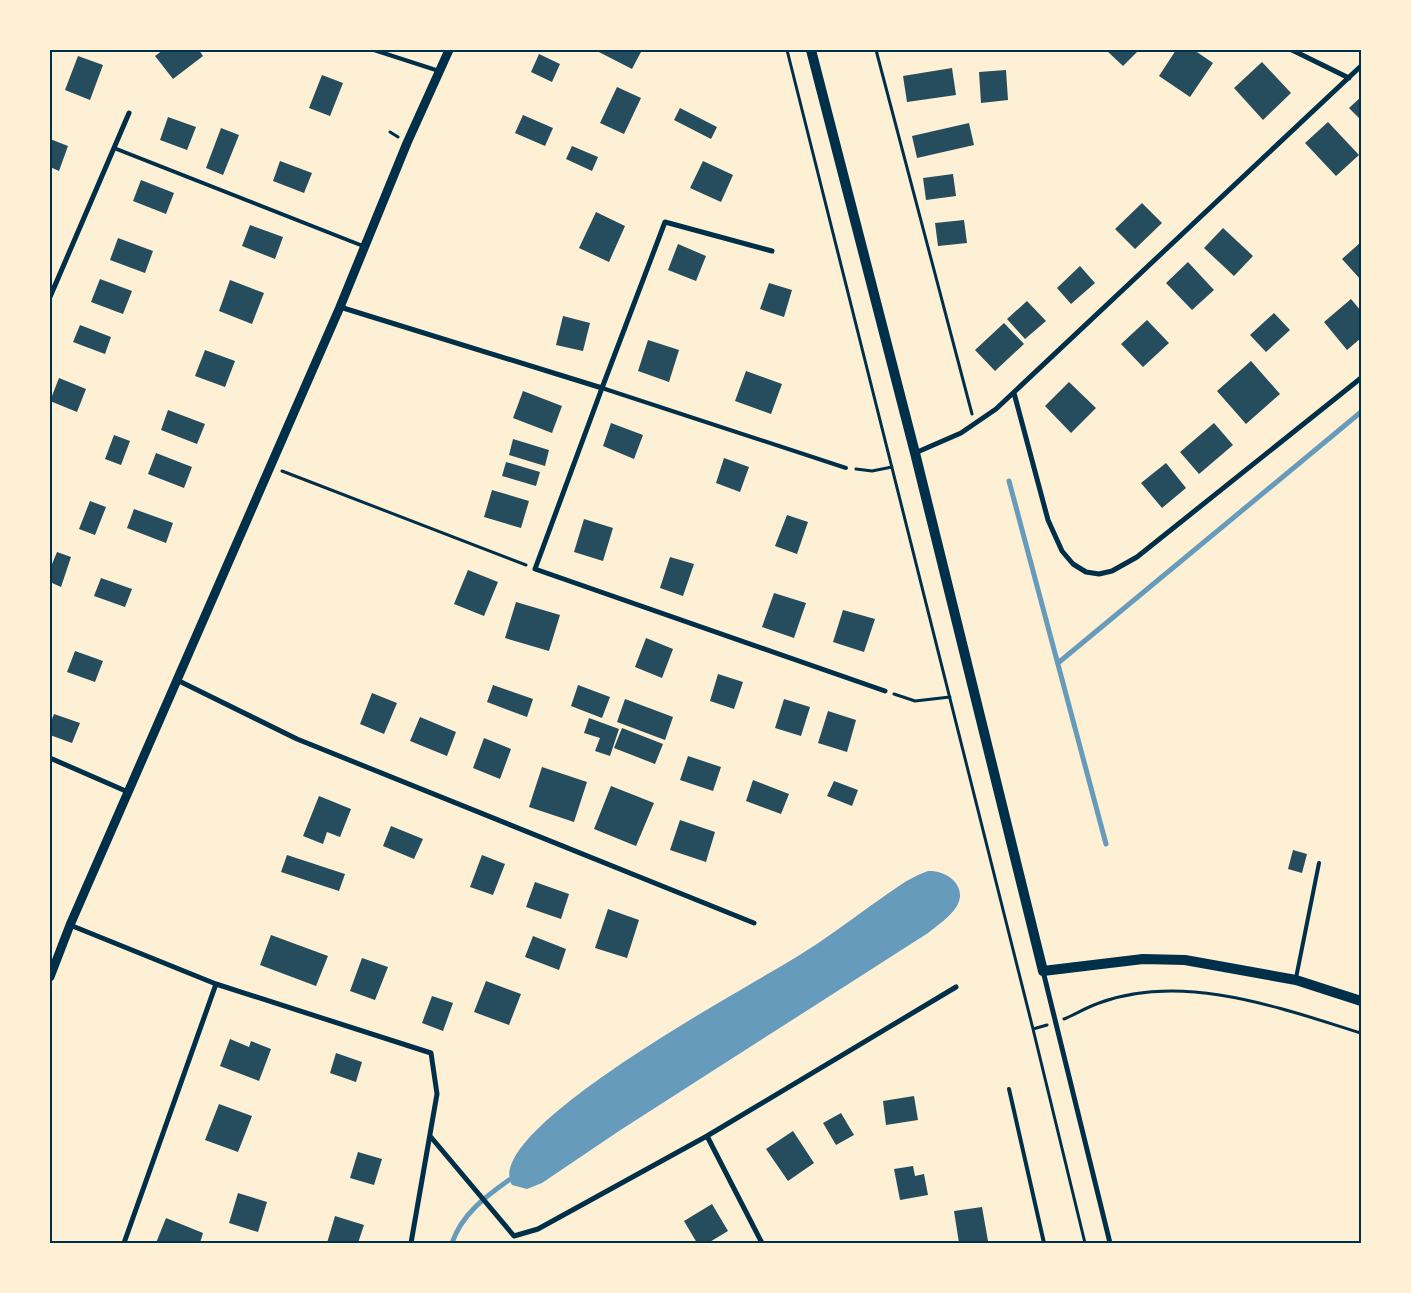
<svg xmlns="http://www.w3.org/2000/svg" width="1411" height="1293" viewBox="0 0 1411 1293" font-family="Montserrat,sans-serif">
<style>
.water{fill:#669bbc}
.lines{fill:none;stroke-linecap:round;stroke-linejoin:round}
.stream{stroke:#669bbc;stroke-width:5}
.building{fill:#264d5e}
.path{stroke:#003049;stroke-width:3}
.service{stroke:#003049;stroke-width:4}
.minor{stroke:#003049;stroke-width:5}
.tertiary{stroke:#003049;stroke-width:9}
.secondary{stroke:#003049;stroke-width:10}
.neatline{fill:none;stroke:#003049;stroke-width:2}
</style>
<rect width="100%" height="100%" fill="#fdf0d5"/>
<path class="water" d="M 928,871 C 947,870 968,886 957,906 C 950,917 938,925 928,933 L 619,1131 L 542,1183 L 527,1189 L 512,1185 C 479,1130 756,983 798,956 C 824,940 848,922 873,904 C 891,892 907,878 928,871 Z"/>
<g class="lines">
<path class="stream" d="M 1009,481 L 1106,844
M 1058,663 L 1361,412
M 452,1243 C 462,1214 485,1197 509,1180"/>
</g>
<path class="building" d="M 163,50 L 199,50 L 203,56 L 173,79 L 155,56 Z
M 595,50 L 642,50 L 632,69 Z
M 1106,50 L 1139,50 L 1123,66 Z
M 1176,50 L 1194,50 L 1213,63 L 1190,97 L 1159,76 Z
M 539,54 L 560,64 L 552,82 L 531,72 Z
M 78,56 L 103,65 L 90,100 L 65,90 Z
M 1262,62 L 1291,93 L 1263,120 L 1234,88 Z
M 952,68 L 956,95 L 907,102 L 903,76 Z
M 1006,70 L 1008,100 L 981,103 L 979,72 Z
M 322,75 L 343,83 L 330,116 L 309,108 Z
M 617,87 L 641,98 L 624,134 L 600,123 Z
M 1361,97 L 1361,120 L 1349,108 Z
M 680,108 L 717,127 L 711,139 L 674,120 Z
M 523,115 L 553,128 L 545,146 L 515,133 Z
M 168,117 L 196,127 L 187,150 L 160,140 Z
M 1328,122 L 1359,155 L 1336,176 L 1305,143 Z
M 969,123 L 974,145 L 917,158 L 912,136 Z
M 221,128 L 239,135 L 223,175 L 206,168 Z
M 50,139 L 68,146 L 59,171 L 50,167 Z
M 572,146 L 598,157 L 592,171 L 566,159 Z
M 280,161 L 312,173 L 304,193 L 273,181 Z
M 703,161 L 733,175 L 721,202 L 690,188 Z
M 953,174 L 956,196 L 926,200 L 923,178 Z
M 141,180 L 174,193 L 166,214 L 133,201 Z
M 1142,203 L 1162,223 L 1135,249 L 1115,229 Z
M 596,212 L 625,226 L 609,262 L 579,248 Z
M 964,220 L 967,243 L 938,246 L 935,223 Z
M 250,225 L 283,237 L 275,259 L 242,246 Z
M 1223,228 L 1253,256 L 1234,276 L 1204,248 Z
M 118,238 L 153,251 L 145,273 L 110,260 Z
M 1361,242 L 1361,280 L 1342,259 Z
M 678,244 L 706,256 L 696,281 L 668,270 Z
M 1188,262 L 1214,290 L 1192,310 L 1166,283 Z
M 1080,266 L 1095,283 L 1071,304 L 1057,288 Z
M 100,279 L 132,291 L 123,314 L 91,302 Z
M 230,280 L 264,293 L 252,324 L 219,311 Z
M 769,283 L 792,290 L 784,317 L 760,309 Z
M 1351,299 L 1361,311 L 1361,338 L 1347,350 L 1324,322 Z
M 1027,301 L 1046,321 L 1025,339 L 1007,319 Z
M 1274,313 L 1290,330 L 1266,352 L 1250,335 Z
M 563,316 L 590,323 L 583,351 L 556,345 Z
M 1147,320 L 1169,343 L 1143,367 L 1121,344 Z
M 1004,323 L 1024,344 L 995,371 L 975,350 Z
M 80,325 L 111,337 L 105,354 L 73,342 Z
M 648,340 L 679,350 L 669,382 L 638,371 Z
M 205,350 L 235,361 L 225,387 L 195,376 Z
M 1251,361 L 1280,394 L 1246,424 L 1217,391 Z
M 746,371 L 782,384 L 771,414 L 735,401 Z
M 59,378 L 86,389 L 77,412 L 50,401 Z
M 1069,382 L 1096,408 L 1071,433 L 1045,406 Z
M 523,391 L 562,406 L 552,433 L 513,418 Z
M 168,410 L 205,424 L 197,444 L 161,430 Z
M 611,423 L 643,435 L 634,459 L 603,446 Z
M 1214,423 L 1233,445 L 1199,474 L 1180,452 Z
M 114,435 L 130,441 L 121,465 L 105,459 Z
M 513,439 L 549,450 L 545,466 L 509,455 Z
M 156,453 L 192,467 L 184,488 L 148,474 Z
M 724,458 L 749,467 L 740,492 L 716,483 Z
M 506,462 L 540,472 L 536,486 L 502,476 Z
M 1166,463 L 1186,488 L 1162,508 L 1141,483 Z
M 492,490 L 529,501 L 521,528 L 484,517 Z
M 90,501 L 106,507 L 95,535 L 79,529 Z
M 134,509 L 173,523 L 166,543 L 127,528 Z
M 787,515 L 808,522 L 797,554 L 775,546 Z
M 584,519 L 613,528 L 603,561 L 574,552 Z
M 57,552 L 71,557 L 61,587 L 50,582 L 50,569 Z
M 670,557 L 694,564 L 683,596 L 660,588 Z
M 468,570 L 498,582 L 484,616 L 454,604 Z
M 101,578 L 132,589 L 125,607 L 94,596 Z
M 774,593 L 806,603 L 794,638 L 762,627 Z
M 516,602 L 560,615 L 549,651 L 505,638 Z
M 843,610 L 875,619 L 864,652 L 833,642 Z
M 646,638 L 673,649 L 662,678 L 635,667 Z
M 75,651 L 103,661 L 95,682 L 67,672 Z
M 718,674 L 743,682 L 734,709 L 710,701 Z
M 493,685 L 533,699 L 527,717 L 487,702 Z
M 578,685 L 610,697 L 602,718 L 571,706 Z
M 372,693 L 397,703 L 384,734 L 360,724 Z
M 625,699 L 673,717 L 665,740 L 617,722 Z
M 784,699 L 810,707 L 801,736 L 775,728 Z
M 828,711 L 856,720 L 847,752 L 818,743 Z
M 54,714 L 80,723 L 72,743 L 50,735 L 50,724 Z
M 420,717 L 456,732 L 447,756 L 410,741 Z
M 589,718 L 619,729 L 610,756 L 595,751 L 600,738 L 584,733 Z
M 622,728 L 663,744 L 655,764 L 614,748 Z
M 484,738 L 511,749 L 500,779 L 473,768 Z
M 688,756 L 721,767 L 713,791 L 680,780 Z
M 542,767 L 587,782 L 574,822 L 529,807 Z
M 753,780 L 789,794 L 781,814 L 746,801 Z
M 834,781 L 858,790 L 852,806 L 827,796 Z
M 611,786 L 654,803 L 636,846 L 594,829 Z
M 319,796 L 351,809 L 340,837 L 327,832 L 323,844 L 303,836 Z
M 680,820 L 715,832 L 706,862 L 670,850 Z
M 391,826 L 423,839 L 414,859 L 383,846 Z
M 1293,850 L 1307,854 L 1302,873 L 1288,869 Z
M 287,855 L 345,874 L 339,891 L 281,872 Z
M 482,855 L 505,864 L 493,895 L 470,887 Z
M 535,882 L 569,894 L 561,919 L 526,907 Z
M 608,909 L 639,920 L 627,958 L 595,948 Z
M 271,935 L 328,956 L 316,986 L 260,965 Z
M 533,936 L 566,949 L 559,970 L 525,957 Z
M 362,958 L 388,967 L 375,1000 L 350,991 Z
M 486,981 L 521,994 L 509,1025 L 474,1012 Z
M 432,996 L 453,1003 L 443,1031 L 422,1023 Z
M 230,1039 L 249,1047 L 251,1041 L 271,1049 L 259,1081 L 220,1066 Z
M 336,1053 L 362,1062 L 356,1082 L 330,1073 Z
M 914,1096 L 918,1120 L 886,1125 L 883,1101 Z
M 219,1104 L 252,1116 L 238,1152 L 205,1140 Z
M 841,1113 L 854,1135 L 836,1145 L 823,1123 Z
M 793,1131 L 814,1163 L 788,1181 L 766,1149 Z
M 358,1152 L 382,1159 L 374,1185 L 350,1178 Z
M 913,1166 L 915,1176 L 924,1174 L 928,1195 L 900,1200 L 894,1169 Z
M 238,1193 L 267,1202 L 258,1232 L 229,1223 Z
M 712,1204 L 728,1231 L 708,1243 L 697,1243 L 684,1221 Z
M 982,1207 L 988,1241 L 959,1243 L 954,1211 Z
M 335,1216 L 364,1225 L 358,1243 L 327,1243 Z
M 166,1218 L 203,1233 L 200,1243 L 156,1243 Z"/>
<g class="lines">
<path class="path" d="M 787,50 L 1033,1029 L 1085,1243
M 876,50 L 972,414
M 390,132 L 398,137
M 856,469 L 872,471 L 892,467
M 282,471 L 526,565
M 894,694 L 915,701 L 950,697
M 1064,1019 C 1076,1014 1087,1007 1099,1003 C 1183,972 1280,1008 1361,1033
M 1033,1029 L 1047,1025"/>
<path class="service" d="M 374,50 L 439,71
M 114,148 L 363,246
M 602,388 L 846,468
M 1296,978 L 1319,863
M 1009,1089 L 1044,1243"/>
<path class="minor" d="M 1292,50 L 1349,78
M 50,297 L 129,113
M 340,307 L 602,388 L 535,569 L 885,691
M 602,388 L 665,222 L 772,251
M 1014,393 L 1048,520 L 1062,551 L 1073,564 L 1086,572 L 1099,574 L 1112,571 L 1137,557 L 1361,378
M 915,453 L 961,433 L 996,409 L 1361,66
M 177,680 L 297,739 L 754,923
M 50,758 L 128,792
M 70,925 L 216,984 L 431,1053 L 437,1094 L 411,1243
M 1043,971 L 1110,1243
M 430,1136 L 514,1236 L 538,1229 L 707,1136 L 956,987
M 707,1136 L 762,1243
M 124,1243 L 216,984"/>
<path class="tertiary" d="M 50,977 L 70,925 L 340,307 L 407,143 L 449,50"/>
<path class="secondary" d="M 811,50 L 915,453 L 1043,971 L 1143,959 L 1185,960 L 1296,980 L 1361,1001"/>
</g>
<rect width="1411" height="1293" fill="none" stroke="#fdf0d5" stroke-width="102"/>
<rect x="51" y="51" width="1309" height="1191" class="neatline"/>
</svg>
